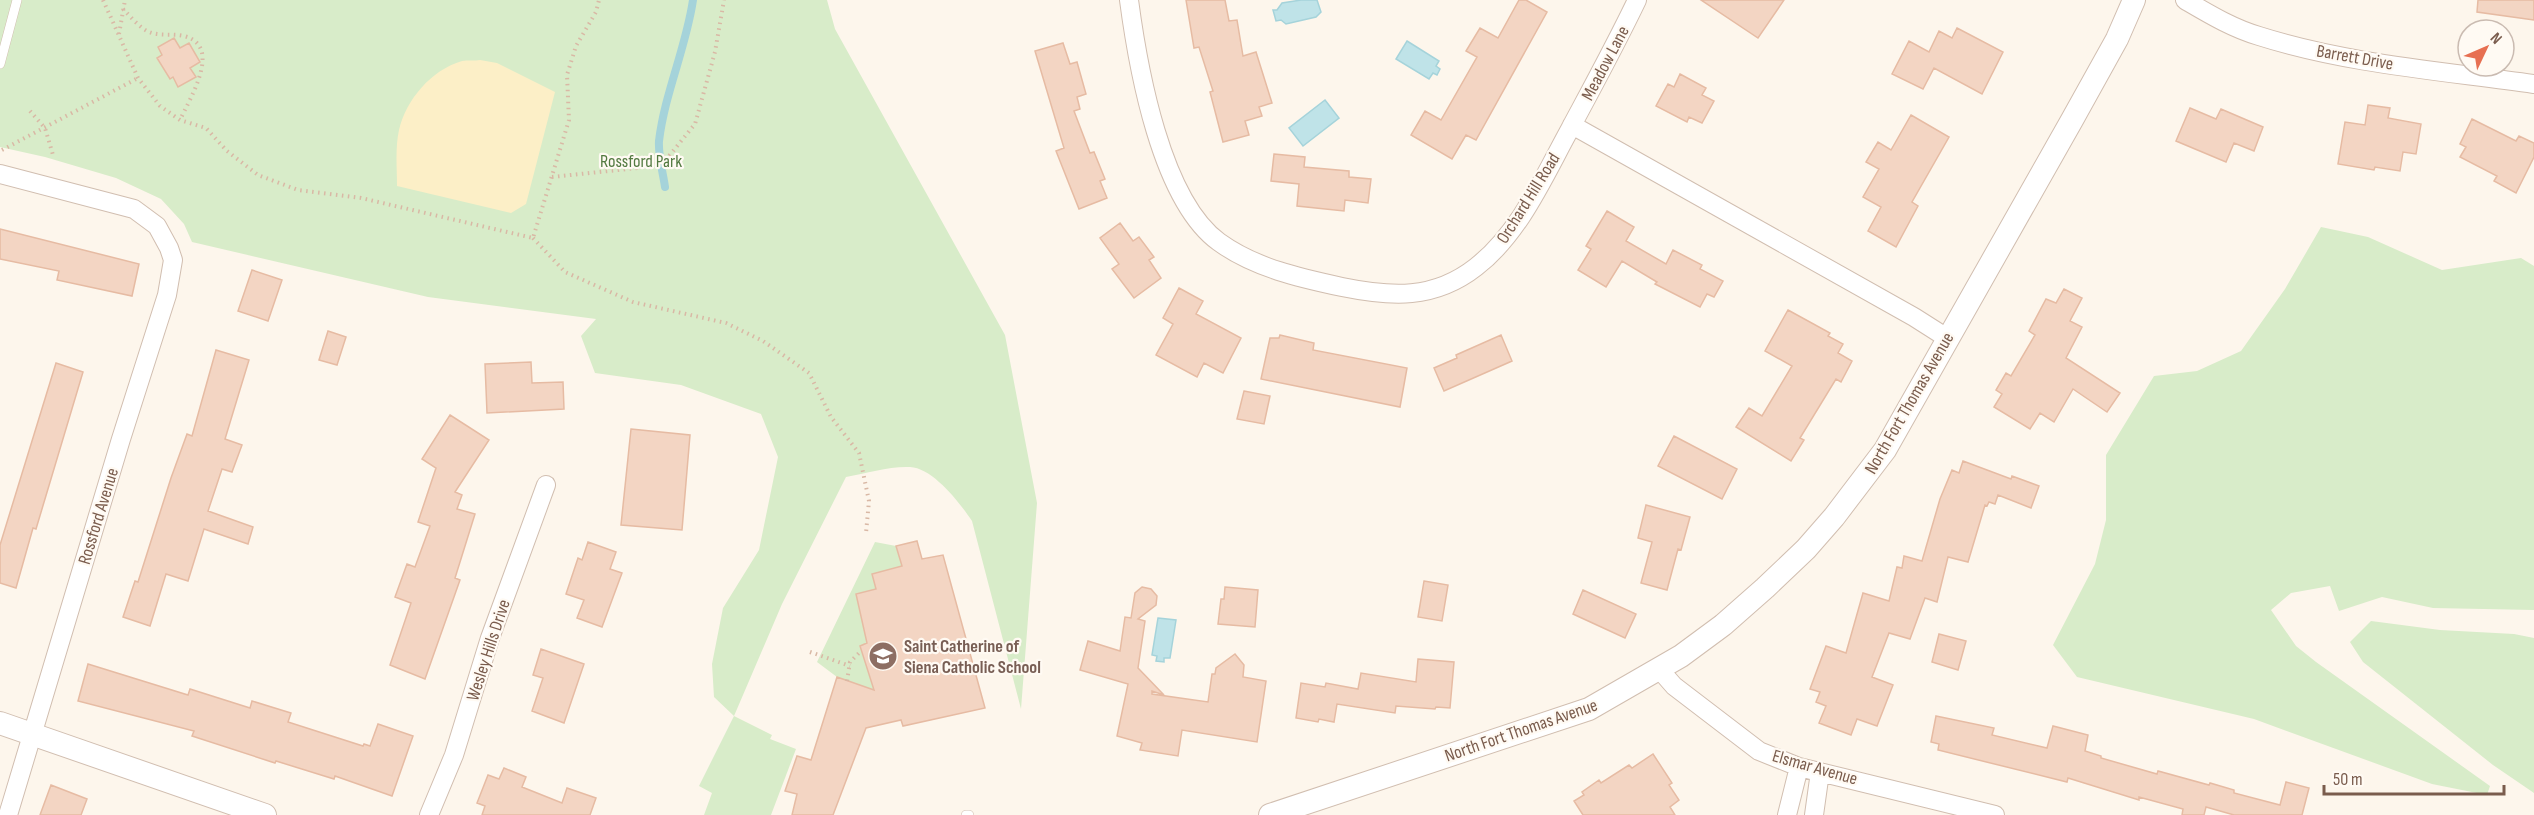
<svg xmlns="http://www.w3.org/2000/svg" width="2534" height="815" viewBox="0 0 2534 815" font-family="'Sofia Sans Condensed',sans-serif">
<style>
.green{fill:#d8ecc9}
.sand{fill:#fcefc7}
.water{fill:#bfe3e8;stroke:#a5d3da;stroke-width:1.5}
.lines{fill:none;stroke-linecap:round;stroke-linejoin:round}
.stream{stroke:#a5d3da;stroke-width:8}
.building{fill:#f3d5c3;stroke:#e6bba3;stroke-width:1.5}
.service-casing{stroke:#d1beb0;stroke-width:10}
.minor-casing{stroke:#d1beb0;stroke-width:20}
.tertiary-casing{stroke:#d1beb0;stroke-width:24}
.path{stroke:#d9b8a5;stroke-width:4;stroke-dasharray:1.5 4.5;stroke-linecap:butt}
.service{stroke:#fff;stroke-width:9}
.minor{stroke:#fff;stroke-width:18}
.tertiary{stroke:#fff;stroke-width:22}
.labels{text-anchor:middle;stroke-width:4.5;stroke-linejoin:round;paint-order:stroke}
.street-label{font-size:18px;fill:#7a5c4d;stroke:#fffaf3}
.park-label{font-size:18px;fill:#537a41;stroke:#fffaf3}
.education-label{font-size:18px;font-weight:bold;fill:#785e54;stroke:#fffaf3;text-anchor:start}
</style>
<rect width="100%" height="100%" fill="#fdf6ec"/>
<path class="green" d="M 0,0 L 827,0 L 835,29 L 1005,335 L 1037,503 L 1021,709 L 972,521 C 960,503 933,468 910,467 C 890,466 867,473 846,477 L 782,604 L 734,716 L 772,735 L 770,739 L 796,749 L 771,815 L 704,815 L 712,793 L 699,786 L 734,716 L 714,697 L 712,664 L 723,608 L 759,550 L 778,457 L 761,414 L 681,385 L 595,373 L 581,336 L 596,319 L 428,297 L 192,242 L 184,224 L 161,199 L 116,178 L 45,157 L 0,147 Z
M 2321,227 L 2368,237 L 2442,270 L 2521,258 L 2534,266 L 2534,610 L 2433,608 L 2382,597 L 2339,611 L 2330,586 L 2291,593 L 2271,610 L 2296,646 L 2316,662 L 2490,786 L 2487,795 L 2432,784 L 2254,719 L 2077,677 L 2053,645 L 2095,564 L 2106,520 L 2106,455 L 2154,376 L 2197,371 L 2241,351 L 2285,289 Z
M 875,542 L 896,546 L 902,566 L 873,574 L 876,589 L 856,594 L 867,643 L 860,646 L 870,676 L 879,692 L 837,677 L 817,662 Z
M 2371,621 L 2440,630 L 2514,634 L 2534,638 L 2534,793 L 2493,765 L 2363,662 L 2350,642 Z"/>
<path class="sand" d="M 480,60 L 497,63 L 555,92 L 526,204 L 511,213 L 397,186 C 397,168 395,148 399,130 C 406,100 431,70 462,61 C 467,60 475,61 480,60 Z"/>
<path class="water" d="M 1301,0 L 1317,0 L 1321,12 L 1316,17 L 1286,24 L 1281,20 L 1276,21 L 1273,10 L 1277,10 L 1282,3 Z
M 1407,41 L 1439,61 L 1436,66 L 1440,69 L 1437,75 L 1433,73 L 1429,79 L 1396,59 Z
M 1325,100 L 1339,118 L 1303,146 L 1289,128 Z
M 1158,618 L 1176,620 L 1170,658 L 1164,658 L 1164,662 L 1156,661 L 1157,656 L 1152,655 Z"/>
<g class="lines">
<path class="stream" d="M 665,187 C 663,173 658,155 659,141 C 665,92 686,48 693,0"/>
</g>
<path class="building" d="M 1186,0 L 1225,0 L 1229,21 L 1237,20 L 1243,56 L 1256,52 L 1272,103 L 1259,107 L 1262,116 L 1245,121 L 1249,135 L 1223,142 L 1210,92 L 1213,91 L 1199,47 L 1194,48 Z
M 1519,0 L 1526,0 L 1547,12 L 1476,140 L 1466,135 L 1452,159 L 1411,135 L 1425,111 L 1441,120 L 1477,57 L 1466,51 L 1480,28 L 1498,38 Z
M 1701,0 L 1784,0 L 1758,38 Z
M 2478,0 L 2534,0 L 2534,20 L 2477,12 Z
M 1957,28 L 2003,52 L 1982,94 L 1934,68 L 1923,89 L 1892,74 L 1909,41 L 1929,52 L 1939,31 L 1952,38 Z
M 174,38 L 180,48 L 189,43 L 200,62 L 190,68 L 196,77 L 178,87 L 173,77 L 170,79 L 157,58 L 162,55 L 158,47 Z
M 1063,43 L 1070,64 L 1077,62 L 1086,94 L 1077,97 L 1080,109 L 1074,111 L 1090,153 L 1094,152 L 1105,179 L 1100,181 L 1107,198 L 1079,209 L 1056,151 L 1064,148 L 1035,51 Z
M 1680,74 L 1706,88 L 1702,95 L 1714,101 L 1702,123 L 1689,117 L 1687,122 L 1656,106 L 1668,84 L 1674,87 Z
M 2368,105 L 2390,108 L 2388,118 L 2421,124 L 2416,154 L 2403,152 L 2400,171 L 2375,167 L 2374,170 L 2338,164 L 2345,122 L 2365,125 Z
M 2190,108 L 2216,119 L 2221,109 L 2263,127 L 2254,151 L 2234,143 L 2226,162 L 2176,141 Z
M 1911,115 L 1949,137 L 1912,202 L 1918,206 L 1896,247 L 1868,231 L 1881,207 L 1863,197 L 1879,169 L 1866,162 L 1878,142 L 1891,150 Z
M 2472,119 L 2516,141 L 2519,136 L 2534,143 L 2534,157 L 2516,193 L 2494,181 L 2497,176 L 2460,157 L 2466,147 L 2460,144 Z
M 1274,154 L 1305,157 L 1304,167 L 1349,171 L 1349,177 L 1371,179 L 1368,203 L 1345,200 L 1344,211 L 1297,206 L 1299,184 L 1271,181 Z
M 1607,211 L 1634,227 L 1626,241 L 1666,264 L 1673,250 L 1702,265 L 1700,269 L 1723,281 L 1714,297 L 1707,294 L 1700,307 L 1655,284 L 1657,282 L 1622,261 L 1606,287 L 1578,270 L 1591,249 L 1586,246 Z
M 1120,223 L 1133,241 L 1139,237 L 1154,257 L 1149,260 L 1161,278 L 1134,298 L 1112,269 L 1119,264 L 1100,238 Z
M 0,229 L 139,264 L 132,296 L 57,280 L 59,271 L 0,259 Z
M 252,270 L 282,280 L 268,321 L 238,311 Z
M 1179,288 L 1203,301 L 1196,314 L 1241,338 L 1223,373 L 1204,363 L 1197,377 L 1156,355 L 1173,324 L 1163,318 Z
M 2064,289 L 2082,298 L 2070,321 L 2082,327 L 2066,358 L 2120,393 L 2107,412 L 2073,389 L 2054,422 L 2040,413 L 2030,429 L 1994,407 L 2002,394 L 1996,390 L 2006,373 L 2011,376 L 2035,335 L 2029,331 L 2046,299 L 2056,303 Z
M 1788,310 L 1830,333 L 1828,336 L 1843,344 L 1838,353 L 1852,361 L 1841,382 L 1836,379 L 1800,438 L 1804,440 L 1791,461 L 1736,427 L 1749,408 L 1762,416 L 1792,366 L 1765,351 Z
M 328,331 L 346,337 L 337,365 L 319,360 Z
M 1280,335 L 1314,343 L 1313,350 L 1407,368 L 1400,407 L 1261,379 L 1270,338 L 1279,338 Z
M 1501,335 L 1512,361 L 1444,391 L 1434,368 L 1457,358 L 1456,355 Z
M 216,350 L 249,360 L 225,439 L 242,445 L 232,472 L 222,469 L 208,511 L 253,527 L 248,544 L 204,529 L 188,581 L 166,574 L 150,626 L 123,617 L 135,581 L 138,582 L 171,478 L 187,434 L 192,436 Z
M 531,362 L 532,383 L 563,382 L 564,409 L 487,413 L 485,364 Z
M 56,363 L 83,372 L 36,529 L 33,528 L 16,588 L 0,583 L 0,545 Z
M 1244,391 L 1270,396 L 1264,424 L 1237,419 Z
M 450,415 L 489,440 L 455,492 L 462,495 L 457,509 L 475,514 L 455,578 L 460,580 L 425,679 L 390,665 L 411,603 L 395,597 L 407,564 L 415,567 L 430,526 L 418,522 L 436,468 L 422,459 Z
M 631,429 L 690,435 L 682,530 L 621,525 Z
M 1674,436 L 1737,469 L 1722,499 L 1658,466 Z
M 1963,461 L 2011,479 L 2012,476 L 2039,486 L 2031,508 L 1998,495 L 1995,504 L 1989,502 L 1987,506 L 1985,505 L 1968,562 L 1948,557 L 1937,602 L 1925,598 L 1910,639 L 1889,633 L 1872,677 L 1893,685 L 1877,726 L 1857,719 L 1851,735 L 1819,723 L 1826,706 L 1816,702 L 1820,692 L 1810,689 L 1826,646 L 1846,653 L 1863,593 L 1889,601 L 1897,567 L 1902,568 L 1904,556 L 1922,561 L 1940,499 L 1952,470 L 1959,473 Z
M 1646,505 L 1690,517 L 1681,550 L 1678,549 L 1667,590 L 1641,583 L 1652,542 L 1638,538 Z
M 917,541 L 922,559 L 943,555 L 985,708 L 903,726 L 901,720 L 866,728 L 833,815 L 792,815 L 797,794 L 785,791 L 797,756 L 811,760 L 837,677 L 874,690 L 860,646 L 867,643 L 856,594 L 876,589 L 872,574 L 902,566 L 896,546 Z
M 588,542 L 616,552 L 610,569 L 622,573 L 602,627 L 577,618 L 584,600 L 566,594 L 578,558 L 582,560 Z
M 1424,581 L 1448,585 L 1442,621 L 1418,617 Z
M 1142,587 L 1151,589 L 1157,596 L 1156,605 L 1138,619 L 1145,621 L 1138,668 L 1164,695 L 1152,691 L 1152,694 L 1208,702 L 1212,674 L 1215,674 L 1216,668 L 1235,654 L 1244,665 L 1243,677 L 1266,681 L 1257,742 L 1182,730 L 1178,756 L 1140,750 L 1142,743 L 1117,736 L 1128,684 L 1080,670 L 1088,641 L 1120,651 L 1125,617 L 1131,618 L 1135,593 Z
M 1225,587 L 1258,590 L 1255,627 L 1218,624 L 1221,599 L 1224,599 Z
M 1583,590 L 1636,614 L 1625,638 L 1573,614 Z
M 1939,634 L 1966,641 L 1958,670 L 1932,662 Z
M 541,649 L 584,664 L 564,723 L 532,711 L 543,678 L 533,675 Z
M 1418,659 L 1454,662 L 1450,708 L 1436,707 L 1435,709 L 1396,706 L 1395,713 L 1337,704 L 1334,722 L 1319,719 L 1318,722 L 1296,718 L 1301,683 L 1325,687 L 1326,683 L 1358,689 L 1361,673 L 1416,682 Z
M 88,664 L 188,695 L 190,689 L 250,708 L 252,701 L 291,713 L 288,722 L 363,746 L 364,744 L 370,746 L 378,724 L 413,736 L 392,796 L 335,776 L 334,779 L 276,761 L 275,763 L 192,736 L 194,731 L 78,701 Z
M 1936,716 L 1994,728 L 1992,735 L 2047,748 L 2053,726 L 2088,735 L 2085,751 L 2101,756 L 2101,758 L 2157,774 L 2158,771 L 2209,785 L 2210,783 L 2234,790 L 2234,793 L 2280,805 L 2286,782 L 2309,788 L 2302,815 L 2234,815 L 2206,807 L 2204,815 L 2182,815 L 2183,809 L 2139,797 L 2139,800 L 2068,778 L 2067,782 L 1938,750 L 1939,744 L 1931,742 Z
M 1653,754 L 1672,783 L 1669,785 L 1679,800 L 1670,807 L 1675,815 L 1583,815 L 1574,801 L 1584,795 L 1582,792 L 1599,780 L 1601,783 L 1629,765 L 1632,768 Z
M 504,768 L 526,777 L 522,787 L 562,803 L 567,788 L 596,798 L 590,815 L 482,815 L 485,806 L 477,803 L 488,775 L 499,779 Z
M 51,785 L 87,799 L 81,815 L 40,815 Z"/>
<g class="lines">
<g class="service-casing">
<path id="service" d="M 0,64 L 17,0
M 966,815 L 969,815"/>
</g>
<g class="minor-casing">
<path id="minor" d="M 1129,0 C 1138,68 1161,200 1219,242 C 1255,268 1300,278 1342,287 C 1391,297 1434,300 1476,267 C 1520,233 1544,176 1570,129 C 1593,86 1616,44 1637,0
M 2185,0 C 2209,14 2232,28 2259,36 C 2347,64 2443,71 2534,84
M 1572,125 L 1914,317 L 1947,338
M 0,174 L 134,209 L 157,226 L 169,248 L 173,260 L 167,295 L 121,439 L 8,815
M 1660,670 L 1674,686 L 1759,751 L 1799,767 L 1995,815
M 429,815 L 454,755 L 490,638 L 546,485
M 1787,815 L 1799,767
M 1814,815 L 1820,772"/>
</g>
<g class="tertiary-casing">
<path id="tertiary" d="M 0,723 L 265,815
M 1270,815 L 1589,709 L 1681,656 L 1723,625 L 1765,588 L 1806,549 L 1834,517 L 1885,450 L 2072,120 L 2117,39 L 2134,0"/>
</g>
<path class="path" d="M 103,0 L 138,78 L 160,106 L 180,120 L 206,128 L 227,151 L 258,175 L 298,190 L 361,198 L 533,238 L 569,120 L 567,75 L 576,46 L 596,12 L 599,0
M 123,9 C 130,16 138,26 147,31 C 159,37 172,33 184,36 C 223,46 190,98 180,120
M 119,34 L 125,0
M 30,111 L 45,128 L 53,155
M 2,150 L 138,78
M 552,177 L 637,168 L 669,156 L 695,124 L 715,52 L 724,0
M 533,238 L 565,272 L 633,302 L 726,323 L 763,341 L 809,373 L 831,417 L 859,453 L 869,501 L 866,533
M 810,652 L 850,666
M 847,681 L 850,662 L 861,651"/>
<use href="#service" class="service"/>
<use href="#minor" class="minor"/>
<use href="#tertiary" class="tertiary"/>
</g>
<defs>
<g id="school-disc" transform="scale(1.5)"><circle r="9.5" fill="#8d6e63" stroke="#fffaf3"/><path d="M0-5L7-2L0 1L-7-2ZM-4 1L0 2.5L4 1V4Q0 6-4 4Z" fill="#fff"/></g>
</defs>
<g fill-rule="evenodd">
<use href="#school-disc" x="883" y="656"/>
</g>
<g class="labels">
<g class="street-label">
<text transform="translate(2355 57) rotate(10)" y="6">Barrett Drive</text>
<text transform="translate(1605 63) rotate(-62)" y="6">Meadow Lane</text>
<text transform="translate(1528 198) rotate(-58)" y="6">Orchard Hill Road</text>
<text transform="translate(1909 403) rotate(-60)" y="6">North Fort Thomas Avenue</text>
<text transform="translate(98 516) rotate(-73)" y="6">Rossford Avenue</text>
<text transform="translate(488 650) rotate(-72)" y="6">Wesley Hills Drive</text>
<text transform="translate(1521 730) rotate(-19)" y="6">North Fort Thomas Avenue</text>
<text transform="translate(1815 767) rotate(16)" y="6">Elsmar Avenue</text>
</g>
<g class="park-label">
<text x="641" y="167">Rossford Park</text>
</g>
<g class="education-label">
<text x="904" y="652">Saint Catherine of<tspan x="904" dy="21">Siena Catholic School</tspan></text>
</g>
</g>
<g transform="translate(2486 48) rotate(46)"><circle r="28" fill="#fffaf3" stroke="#cabbb1" stroke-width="1.5"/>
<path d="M0-4.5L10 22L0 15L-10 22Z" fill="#e76f51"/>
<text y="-9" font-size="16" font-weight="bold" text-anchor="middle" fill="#7a5c4d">N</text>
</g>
<path d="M2324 785v9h180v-9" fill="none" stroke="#7a5c4d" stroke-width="3"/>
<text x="2333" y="785" font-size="18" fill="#7a5c4d" stroke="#fffaf3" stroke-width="4.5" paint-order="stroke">50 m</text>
</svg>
